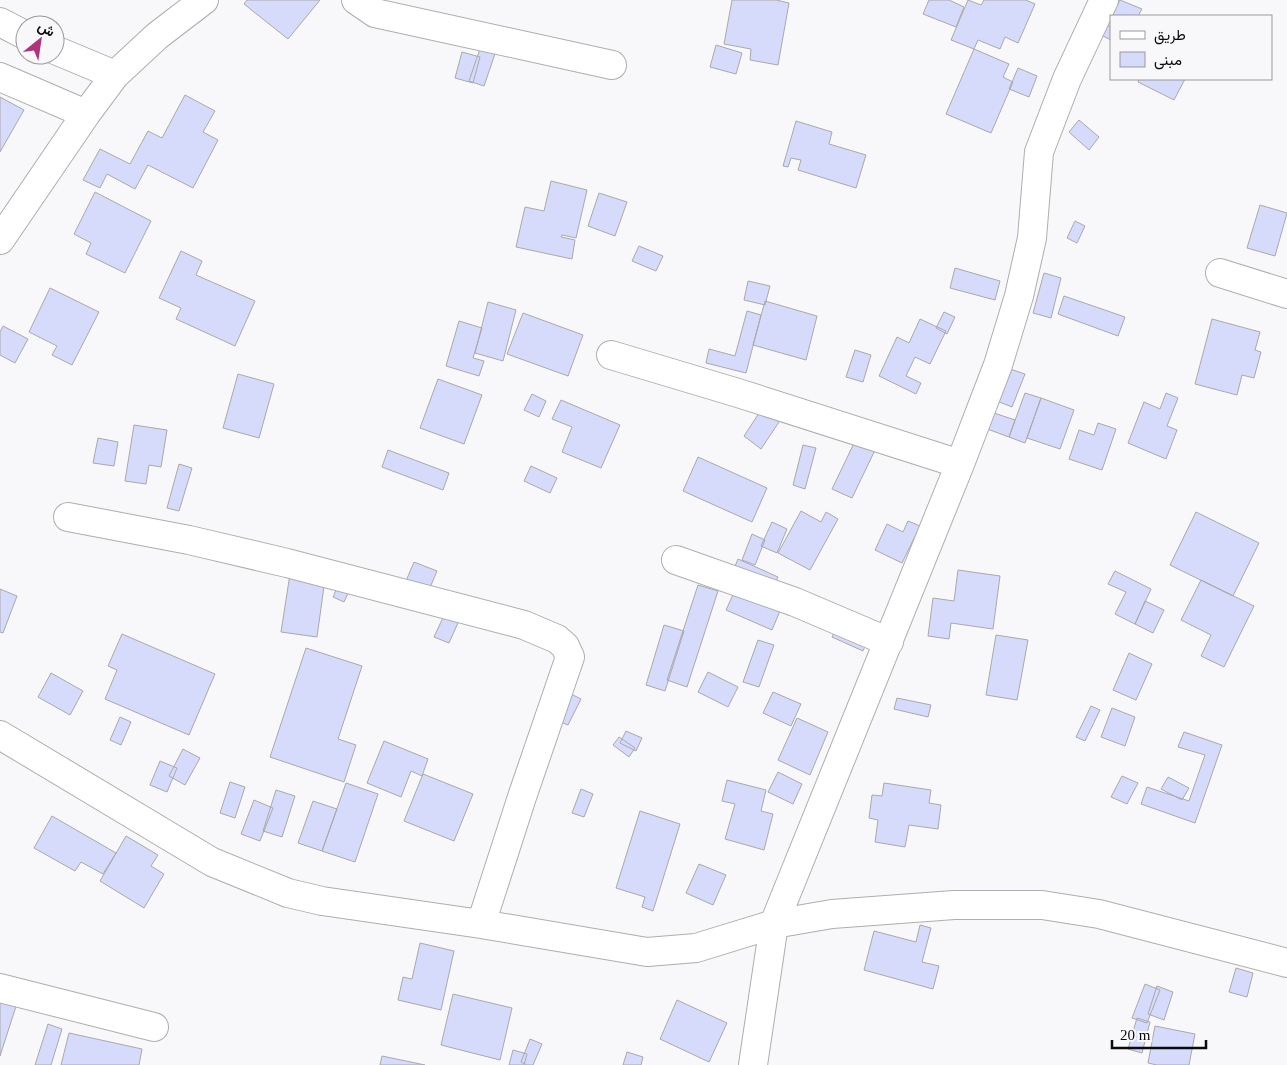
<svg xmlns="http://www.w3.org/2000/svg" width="1287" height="1065" viewBox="0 0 1287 1065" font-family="'Times New Roman',Vazirmatn,serif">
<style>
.building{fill:#d6dbfb;stroke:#a9a9ab}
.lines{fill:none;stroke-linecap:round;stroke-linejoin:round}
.minor-casing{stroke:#aeaeaf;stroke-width:30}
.minor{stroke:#fff;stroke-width:28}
</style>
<rect width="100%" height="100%" fill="#f8f8fa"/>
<path class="building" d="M 247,0 L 320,0 L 288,39 L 244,4 Z
M 732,0 L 776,0 L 789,3 L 778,65 L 750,60 L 751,49 L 724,44 Z
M 929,0 L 949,0 L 964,7 L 956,27 L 923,14 Z
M 968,0 L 981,5 L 984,0 L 1026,0 L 1035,4 L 1018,43 L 1005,37 L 1000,49 L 978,40 L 974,49 L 951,40 Z
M 1120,0 L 1142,9 L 1138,16 L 1112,16 Z
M 1099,22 L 1111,27 L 1111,40 L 1095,32 Z
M 483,40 L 498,45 L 484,86 L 469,81 Z
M 716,45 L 742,53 L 736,74 L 710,67 Z
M 974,49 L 1009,64 L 1003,77 L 1013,82 L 991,133 L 946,114 Z
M 462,52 L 480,57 L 473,83 L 455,78 Z
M 1018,68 L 1037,76 L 1029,97 L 1009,89 Z
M 1139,79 L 1185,79 L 1174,100 L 1138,82 Z
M 185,95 L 215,111 L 203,132 L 218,140 L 193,188 L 148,165 L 135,189 L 107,174 L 100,188 L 83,180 L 100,149 L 130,164 L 148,131 L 162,138 Z
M 0,97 L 24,110 L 0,152 Z
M 1079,120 L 1099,137 L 1089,150 L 1069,132 Z
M 796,121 L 832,132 L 829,144 L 866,155 L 856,188 L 798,170 L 801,160 L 791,158 L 788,167 L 783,166 Z
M 551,181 L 587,190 L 576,238 L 562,235 L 561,237 L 575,240 L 572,259 L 516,247 L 525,207 L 544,211 Z
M 95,192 L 151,221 L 125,273 L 86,254 L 91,243 L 74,234 Z
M 599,193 L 627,202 L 615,236 L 588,226 Z
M 1260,205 L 1287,213 L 1275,256 L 1247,248 Z
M 1075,221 L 1085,226 L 1077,243 L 1067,238 Z
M 639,246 L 663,256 L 656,271 L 632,261 Z
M 181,251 L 202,261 L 196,275 L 255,301 L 235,346 L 176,319 L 181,308 L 159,298 Z
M 955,268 L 1000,281 L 995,300 L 950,288 Z
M 1044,273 L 1061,278 L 1051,318 L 1033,313 Z
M 748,281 L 770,286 L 765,305 L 744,300 Z
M 50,288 L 99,312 L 72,365 L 52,355 L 57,346 L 29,332 Z
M 1064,296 L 1125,317 L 1118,336 L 1058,314 Z
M 765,301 L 817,316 L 806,360 L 753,345 Z
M 488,302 L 516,310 L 503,361 L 475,353 Z
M 747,311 L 761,315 L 746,373 L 706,363 L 709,349 L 735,356 Z
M 944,312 L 955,317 L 947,334 L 936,328 Z
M 523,313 L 583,335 L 568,376 L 507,354 Z
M 920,319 L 946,331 L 930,364 L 915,357 L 906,376 L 921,383 L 916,394 L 879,376 L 897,337 L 909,343 Z
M 1212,319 L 1260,332 L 1255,350 L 1261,352 L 1254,378 L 1242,375 L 1237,395 L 1195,384 Z
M 459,321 L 482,328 L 473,358 L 484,361 L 479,376 L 446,366 Z
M 3,326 L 28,339 L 15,363 L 0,355 L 0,332 Z
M 855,350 L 871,355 L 863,382 L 846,377 Z
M 1004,367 L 1025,374 L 1012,407 L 992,399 Z
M 238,374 L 274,384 L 259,438 L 223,428 Z
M 438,379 L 482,395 L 464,444 L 420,428 Z
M 1025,393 L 1041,398 L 1025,443 L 1009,437 Z
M 1166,393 L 1178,398 L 1167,426 L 1177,430 L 1166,459 L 1128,443 L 1144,402 L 1160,409 Z
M 532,394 L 546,401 L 539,417 L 524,410 Z
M 1041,398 L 1074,410 L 1060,449 L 1027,438 Z
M 561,400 L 620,425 L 601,468 L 562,452 L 572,427 L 552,419 Z
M 765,404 L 783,416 L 761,449 L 744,436 Z
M 988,411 L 1015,420 L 1009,437 L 982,427 Z
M 1098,423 L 1116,429 L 1102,470 L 1069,459 L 1079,430 L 1094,435 Z
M 134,425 L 167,430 L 161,467 L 149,465 L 146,484 L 125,481 Z
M 98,438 L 118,442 L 114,466 L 93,463 Z
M 856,439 L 876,448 L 852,498 L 832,489 Z
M 803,445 L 816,448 L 805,489 L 793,485 Z
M 388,450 L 449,473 L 443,490 L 382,467 Z
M 698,457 L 767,488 L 752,522 L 683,491 Z
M 179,464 L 192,468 L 179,511 L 167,508 Z
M 531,466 L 557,478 L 550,493 L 524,481 Z
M 801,511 L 821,522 L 826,512 L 838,519 L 810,570 L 778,553 Z
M 1196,512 L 1259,543 L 1233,596 L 1170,565 Z
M 908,521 L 920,526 L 902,563 L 875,550 L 887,524 L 903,532 Z
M 772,522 L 787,529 L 777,553 L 761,546 Z
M 752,534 L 765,540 L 755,565 L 742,560 Z
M 738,559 L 778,577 L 767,600 L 782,606 L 772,630 L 726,610 L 737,586 L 731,576 Z
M 414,562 L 437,571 L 429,590 L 406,581 Z
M 958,570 L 1000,576 L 993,629 L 951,623 L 949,639 L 928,636 L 933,598 L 954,601 Z
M 1115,571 L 1151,589 L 1135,624 L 1115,614 L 1126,592 L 1108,584 Z
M 290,574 L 325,579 L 317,637 L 281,632 Z
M 343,575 L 354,580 L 344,602 L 333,597 Z
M 1201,580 L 1254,606 L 1224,667 L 1201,656 L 1211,635 L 1181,620 Z
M 698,585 L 718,591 L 687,687 L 667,680 Z
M 0,589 L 17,596 L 3,633 L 0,632 Z
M 1145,601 L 1164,610 L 1153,633 L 1135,624 Z
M 447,609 L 461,616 L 449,643 L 434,637 Z
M 838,624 L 869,637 L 863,651 L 832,637 Z
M 664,625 L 684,631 L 665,691 L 646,685 Z
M 122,634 L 215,674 L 189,735 L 105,699 L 117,670 L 108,666 Z
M 996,635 L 1028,640 L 1017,700 L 986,695 Z
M 758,640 L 774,645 L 759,687 L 743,682 Z
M 306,648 L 362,666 L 338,739 L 356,745 L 344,782 L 270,757 Z
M 1129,653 L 1152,664 L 1136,700 L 1113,690 Z
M 708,672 L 738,687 L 728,707 L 698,692 Z
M 51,673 L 83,691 L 70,715 L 38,697 Z
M 773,692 L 801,704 L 791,726 L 763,713 Z
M 569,693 L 581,699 L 568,725 L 556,720 Z
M 897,698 L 931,705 L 928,717 L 894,709 Z
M 1091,706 L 1100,710 L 1085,741 L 1076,737 Z
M 1112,708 L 1135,717 L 1125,746 L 1101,737 Z
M 120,717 L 131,722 L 121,745 L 110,740 Z
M 797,718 L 828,732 L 810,775 L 778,760 Z
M 626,731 L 642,738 L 636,751 L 620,743 Z
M 1184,732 L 1222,745 L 1195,823 L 1141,804 L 1147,787 L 1189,801 L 1205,755 L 1178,747 Z
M 619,737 L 635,748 L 629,757 L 613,745 Z
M 384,741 L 428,759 L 422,776 L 411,771 L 401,797 L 367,783 Z
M 183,749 L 200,758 L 185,785 L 169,776 Z
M 160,761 L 177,768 L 167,792 L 150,785 Z
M 778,772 L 802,784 L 793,804 L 768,792 Z
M 423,774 L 473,794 L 454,841 L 404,821 Z
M 1122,776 L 1138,783 L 1127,804 L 1111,797 Z
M 1168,777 L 1189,788 L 1182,800 L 1161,789 Z
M 727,780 L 766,790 L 761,811 L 773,814 L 764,850 L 725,839 L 735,804 L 722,801 Z
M 230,782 L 245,787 L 235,818 L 220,813 Z
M 346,783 L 378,794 L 355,862 L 322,851 Z
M 884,783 L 931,790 L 929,803 L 941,805 L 938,829 L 909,825 L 905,847 L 875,842 L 878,820 L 869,818 L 872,795 L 882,796 Z
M 581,789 L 593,794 L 584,817 L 572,813 Z
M 276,790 L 295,796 L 282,837 L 263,831 Z
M 254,800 L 273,808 L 260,841 L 241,834 Z
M 313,801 L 337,809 L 322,851 L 298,843 Z
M 640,811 L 680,824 L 653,911 L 642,907 L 645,897 L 616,888 Z
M 52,816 L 116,853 L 103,874 L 81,862 L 75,871 L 34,848 Z
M 126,836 L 158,855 L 151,866 L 164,874 L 144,908 L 100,881 Z
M 699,864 L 726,875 L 713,905 L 686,893 Z
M 920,925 L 931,928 L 922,962 L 939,966 L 933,989 L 864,970 L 874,931 L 916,942 Z
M 420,943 L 454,951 L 441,1010 L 398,1000 L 403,977 L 412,979 Z
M 1236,968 L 1253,973 L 1247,997 L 1229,992 Z
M 1145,984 L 1160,990 L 1147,1023 L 1132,1018 Z
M 1157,986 L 1173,992 L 1164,1020 L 1148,1014 Z
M 0,992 L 20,994 L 0,1056 Z
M 453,994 L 512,1008 L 500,1060 L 441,1045 Z
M 677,1000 L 727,1023 L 709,1062 L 660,1039 Z
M 1137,1018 L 1150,1022 L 1142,1053 L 1128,1049 Z
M 48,1024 L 62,1029 L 51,1065 L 35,1065 Z
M 1155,1026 L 1195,1034 L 1189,1065 L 1157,1065 L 1148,1063 Z
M 69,1033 L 142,1049 L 139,1065 L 61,1065 Z
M 530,1039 L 542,1044 L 533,1065 L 527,1065 L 521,1062 Z
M 513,1050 L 527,1054 L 524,1065 L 509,1065 Z
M 627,1052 L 643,1057 L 641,1065 L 623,1065 Z
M 382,1056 L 425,1065 L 380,1065 Z"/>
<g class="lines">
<g class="minor-casing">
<path id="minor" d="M 356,0 L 375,13 L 612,65
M 0,22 L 25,35
M 55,50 L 115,75
M 0,77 L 86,114
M 0,240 L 86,114 L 115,75 L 157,36 L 204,0
M 1220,273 L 1287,294
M 611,355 L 738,393 L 960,464
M 68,517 L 189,540 L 287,563 L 524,625 L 557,639 L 565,646 L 570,657 L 522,797 L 481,924
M 676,560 L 795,602 L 889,642
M 0,735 L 212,862 L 288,893 L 322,901 L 481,924 L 647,952 L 696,948 L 774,924 L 832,914 L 954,905 L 1042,905 L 1099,914 L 1287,963
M 0,988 L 154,1027
M 753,1065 L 774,924 L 960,464 L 998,365 L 1019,296 L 1032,238 L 1039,152 L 1067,79 L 1104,0"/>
</g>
<use href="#minor" class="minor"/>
</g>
<rect x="1110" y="15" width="162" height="65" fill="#f8f8fa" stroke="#99999b"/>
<rect x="1120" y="31" width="25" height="8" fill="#ffffff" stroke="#99999b"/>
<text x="1154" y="40" font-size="15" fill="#0b0b0c">طريق</text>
<rect x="1120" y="52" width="25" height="15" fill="#d6dbfb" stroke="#99999b"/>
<text x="1154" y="65" font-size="15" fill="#0b0b0c">مبنى</text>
<g transform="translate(40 40) rotate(30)"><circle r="24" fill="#f8f8fa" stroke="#99999b"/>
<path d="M0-4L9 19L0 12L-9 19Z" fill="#b3327c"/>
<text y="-8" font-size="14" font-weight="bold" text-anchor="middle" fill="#0b0b0c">ش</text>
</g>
<path d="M1112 1040v8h94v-8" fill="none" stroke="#0b0b0c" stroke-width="2.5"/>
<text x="1120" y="1040" font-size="15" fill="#0b0b0c" stroke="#f8f8fa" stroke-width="4" paint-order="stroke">20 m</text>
</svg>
